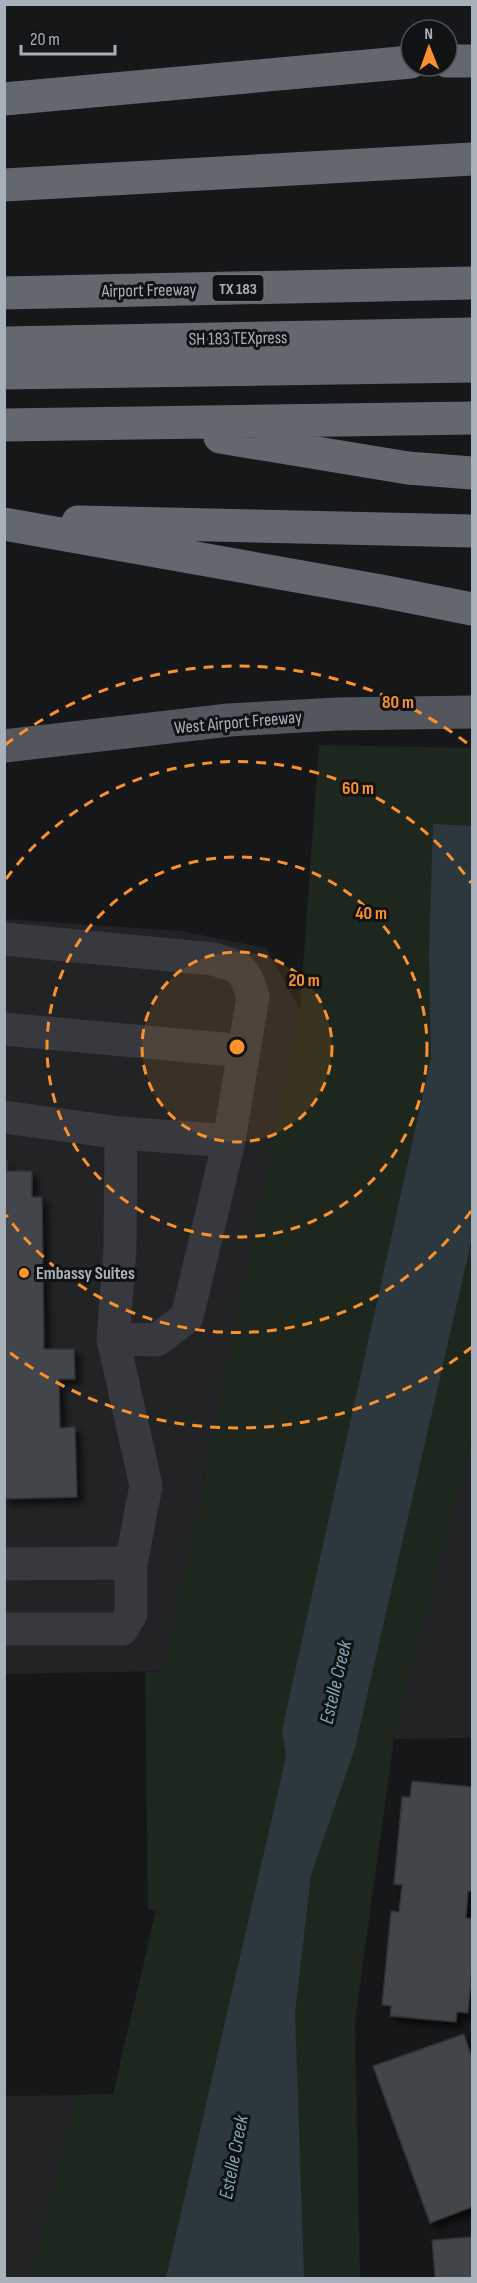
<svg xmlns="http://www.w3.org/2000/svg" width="477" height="2283" viewBox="0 0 477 2283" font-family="'Sofia Sans Condensed',sans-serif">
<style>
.built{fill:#222325}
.green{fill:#1e271e}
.water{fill:#2c383d}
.building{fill:#424548;stroke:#303134;stroke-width:1.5;filter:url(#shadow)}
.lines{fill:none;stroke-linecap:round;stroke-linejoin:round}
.minor{stroke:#37393e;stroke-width:33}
.major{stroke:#53575d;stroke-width:33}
.highway{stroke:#63686f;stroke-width:33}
.ring{fill:none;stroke:#fa912c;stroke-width:3;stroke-dasharray:10 8}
.poi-dot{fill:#fa912c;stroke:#111213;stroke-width:2}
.labels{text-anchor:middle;stroke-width:6;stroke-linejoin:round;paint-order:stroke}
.shield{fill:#111213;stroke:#7b8187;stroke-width:1.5}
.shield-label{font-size:16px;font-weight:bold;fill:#a8b0b9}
.street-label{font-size:18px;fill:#a8b0b9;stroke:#111213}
.poi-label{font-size:18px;font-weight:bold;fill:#a8b0b9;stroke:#111213;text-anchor:start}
.water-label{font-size:20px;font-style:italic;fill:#7da5b5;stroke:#111213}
.centre{fill:#fa912c;stroke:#111213;stroke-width:3}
.ring-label{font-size:18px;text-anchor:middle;font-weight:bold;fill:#fa912c;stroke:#111213;stroke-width:6;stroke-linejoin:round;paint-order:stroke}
</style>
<defs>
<filter id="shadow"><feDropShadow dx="5.5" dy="5.5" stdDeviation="3" flood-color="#0009"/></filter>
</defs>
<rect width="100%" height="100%" fill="#161718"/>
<path class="built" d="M 4,919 L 181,931 L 266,948 L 300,1009 L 164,1671 L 5,1674 Z
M 472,1436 L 472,1738 L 394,1739 Z
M 76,2095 L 31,2278 L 5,2278 L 4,2096 Z"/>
<path class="green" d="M 319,745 L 472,748 L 472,1436 L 394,1739 L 355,2021 L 360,2278 L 31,2278 L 76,2095 L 113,2094 L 156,1910 L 148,1909 L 145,1672 L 164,1671 L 300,1009 Z"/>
<path class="water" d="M 433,824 L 472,826 L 472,1238 L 355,1748 L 311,1875 L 295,2012 L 304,2278 L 166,2278 L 286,1757 L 282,1730 L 431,1058 L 429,955 Z"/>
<path class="building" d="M 7,1161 L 7,1171 L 32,1171 L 32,1197 L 42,1197 L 44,1349 L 74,1349 L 75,1379 L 59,1379 L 60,1428 L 75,1427 L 77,1497 L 4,1499 L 4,1162 Z
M 412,1781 L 472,1787 L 472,1891 L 468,1891 L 466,1918 L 472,1919 L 472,1965 L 468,2013 L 457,2012 L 456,2022 L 390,2016 L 391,2006 L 382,2005 L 391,1911 L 399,1912 L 402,1885 L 394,1884 L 402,1797 L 410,1797 Z
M 464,2034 L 472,2058 L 472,2207 L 430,2223 L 373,2066 Z
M 472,2237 L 472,2278 L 435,2278 L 432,2240 Z"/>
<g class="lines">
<path class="minor" d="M 4,939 L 213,959 C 242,967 244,968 253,997 L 229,1141 L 121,1133 L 120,1248 L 113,1339 L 146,1486 L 131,1563 L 4,1564
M 4,1029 L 244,1051
M 4,1117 L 121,1133
M 113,1339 L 157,1340 L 187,1317 L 229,1141
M 4,1629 L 122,1629 L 131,1614 L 131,1563"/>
<path class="major" d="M 4,746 L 229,720 L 337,714 L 472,712"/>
<path class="highway" d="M 447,61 L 472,61
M 4,99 L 411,62
M 4,185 L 472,159
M 4,293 L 472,283
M 4,343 L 472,334
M 4,373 L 472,366
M 4,425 L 472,418
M 220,437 L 408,468 L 472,473
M 78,522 L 472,531
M 4,524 L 381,591 L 472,609"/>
</g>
<circle cx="237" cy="1047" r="95" fill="#fa912c" fill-opacity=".12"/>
<g class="ring">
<circle cx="237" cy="1047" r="95"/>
<circle cx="237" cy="1047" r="190"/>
<path d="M471 1211A286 286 0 0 1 6 1215M6 879A286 286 0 0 1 471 883"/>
<path d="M472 1347A381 381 0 0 1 5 1349M5 745A381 381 0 0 1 472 747"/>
</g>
<circle class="poi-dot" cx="24" cy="1273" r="6"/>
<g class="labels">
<rect class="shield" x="212.5" y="275" width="51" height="26" rx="4.5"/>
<g class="shield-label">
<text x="238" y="294">TX 183</text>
</g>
<g class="street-label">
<text transform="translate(149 290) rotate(-1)" y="6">Airport Freeway</text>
<text transform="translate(238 338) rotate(-1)" y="6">SH 183 TEXpress</text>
<text transform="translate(238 722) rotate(-5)" y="6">West Airport Freeway</text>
</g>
<g class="poi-label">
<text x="36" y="1279">Embassy Suites</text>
</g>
<g class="water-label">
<text transform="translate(335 1682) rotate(-77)" y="7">Estelle Creek</text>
<text transform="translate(233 2157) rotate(-79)" y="7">Estelle Creek</text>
</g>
</g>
<circle cx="237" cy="1047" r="9" class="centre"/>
<g class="ring-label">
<text x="398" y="708">80 m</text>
<text x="358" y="794">60 m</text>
<text x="371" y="919">40 m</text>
<text x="304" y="986">20 m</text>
</g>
<rect width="477" height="2283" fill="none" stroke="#a8b0b9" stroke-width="12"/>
<g transform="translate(429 48) rotate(359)"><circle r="28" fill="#111213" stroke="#4d5155" stroke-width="1.5"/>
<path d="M0-4.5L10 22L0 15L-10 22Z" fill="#fa912c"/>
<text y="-9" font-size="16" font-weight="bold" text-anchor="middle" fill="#a8b0b9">N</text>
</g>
<path d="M21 45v9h94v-9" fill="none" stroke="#a8b0b9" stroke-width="3"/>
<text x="30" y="45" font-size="18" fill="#a8b0b9" stroke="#111213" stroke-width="4.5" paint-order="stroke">20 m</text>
</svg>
